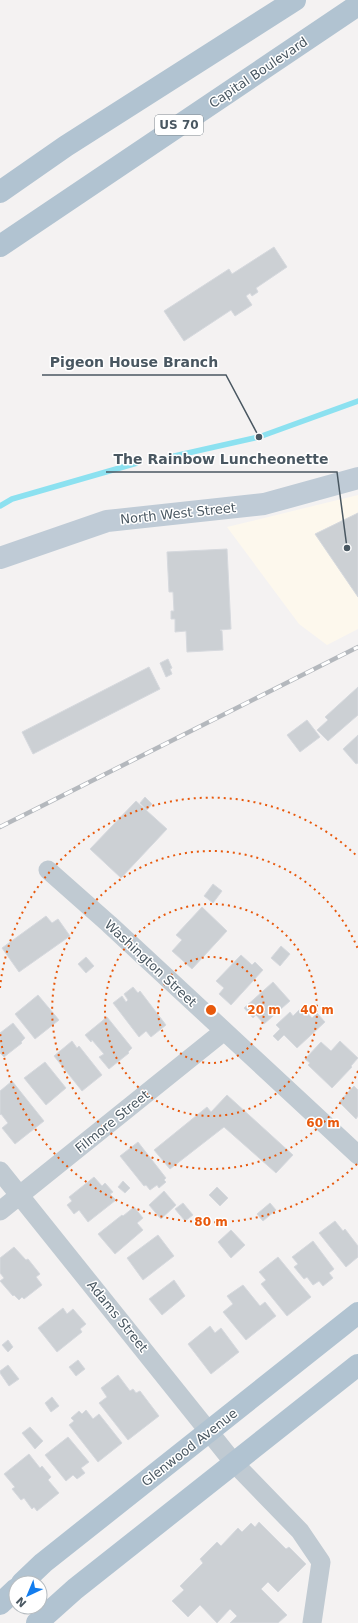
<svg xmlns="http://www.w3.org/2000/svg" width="358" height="1623" viewBox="0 0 358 1623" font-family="'DejaVu Sans',sans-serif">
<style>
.commercial{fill:#fdf8ed}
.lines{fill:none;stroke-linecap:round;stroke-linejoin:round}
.stream{stroke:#8ce1f0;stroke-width:5.5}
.building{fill:#ccd0d4;stroke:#d6d9de}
.street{stroke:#c0cad2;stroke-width:19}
.secondary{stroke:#bfcbd6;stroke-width:22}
.primary{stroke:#b1c3d1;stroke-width:22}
.rail-casing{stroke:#b4b8bd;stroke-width:4.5}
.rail{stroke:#fff;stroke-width:3;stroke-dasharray:9;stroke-linecap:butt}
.ring{fill:none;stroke:#e8590c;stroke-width:2;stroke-dasharray:2 4}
.labels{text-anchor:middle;stroke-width:3;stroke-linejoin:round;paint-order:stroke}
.shield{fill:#fff;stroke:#808990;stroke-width:1}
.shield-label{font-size:12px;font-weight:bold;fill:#495761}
.street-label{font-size:13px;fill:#495761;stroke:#fff}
.centre{fill:#e8590c;stroke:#fff;stroke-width:2}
.ring-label{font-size:12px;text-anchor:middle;font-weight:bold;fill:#e8590c;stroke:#fff;stroke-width:3;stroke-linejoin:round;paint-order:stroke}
.leader{fill:none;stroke:#495761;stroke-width:1.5}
.callout-dot{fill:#495761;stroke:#fff;stroke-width:1.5}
.callout-label{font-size:14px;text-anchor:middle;font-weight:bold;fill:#495761;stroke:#fff;stroke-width:3;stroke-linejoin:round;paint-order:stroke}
</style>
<rect width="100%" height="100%" fill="#f4f2f2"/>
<path class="commercial" d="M 358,495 L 358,629 L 327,645 L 299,624 L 227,527 Z"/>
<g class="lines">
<path class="stream" d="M 170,457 L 259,437 L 358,401
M 0,506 L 12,499 L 137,463"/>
</g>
<path class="building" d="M 274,247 L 287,267 L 256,288 L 258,292 L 252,296 L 250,293 L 246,296 L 252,305 L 235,316 L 231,310 L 184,341 L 164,311 L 229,269 L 232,274 Z
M 358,513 L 358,597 L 315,534 Z
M 227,549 L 231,629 L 220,630 L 222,631 L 223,650 L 187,652 L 186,631 L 175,632 L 175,619 L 171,619 L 171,611 L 174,611 L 173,592 L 169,592 L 167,552 Z
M 168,659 L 172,668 L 170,669 L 172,674 L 166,677 L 160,663 Z
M 149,667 L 160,689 L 33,754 L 22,732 Z
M 358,687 L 358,715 L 328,741 L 317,730 L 328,720 L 325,717 Z
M 307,720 L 320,737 L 300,752 L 287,735 Z
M 358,735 L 358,763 L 356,764 L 343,749 Z
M 145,797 L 152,804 L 147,810 L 140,803 Z
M 136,801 L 167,829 L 121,878 L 90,849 Z
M 213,884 L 222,891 L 213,903 L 204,896 Z
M 202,907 L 227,931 L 192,969 L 172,951 L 182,940 L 176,935 Z
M 46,916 L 52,923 L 58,919 L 70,936 L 19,972 L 2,948 Z
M 281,946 L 290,954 L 280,966 L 271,958 Z
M 241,955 L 252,965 L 255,962 L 263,970 L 231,1005 L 219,994 L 224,988 L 216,981 Z
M 86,957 L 94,966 L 86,973 L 78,964 Z
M 273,982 L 290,1001 L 264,1024 L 256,1015 L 253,1018 L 244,1008 Z
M 133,987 L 138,993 L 140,991 L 166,1025 L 151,1037 L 146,1031 L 139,1037 L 113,1003 L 122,996 L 126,1002 L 128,1000 L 124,994 Z
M 38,995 L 59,1020 L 35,1039 L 15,1014 Z
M 302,1007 L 312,1018 L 317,1013 L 325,1022 L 297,1048 L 284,1035 L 278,1041 L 273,1036 L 280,1029 L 276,1025 L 290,1012 L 293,1016 Z
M 107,1017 L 132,1048 L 128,1052 L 129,1053 L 109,1069 L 99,1057 L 104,1054 L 92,1040 L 91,1042 L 85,1035 Z
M 13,1023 L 25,1038 L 21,1042 L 22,1043 L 4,1057 L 0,1053 L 0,1033 Z
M 72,1041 L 77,1048 L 79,1046 L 102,1075 L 82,1091 L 54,1056 Z
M 340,1041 L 358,1058 L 351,1066 L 352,1067 L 332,1088 L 308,1065 L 310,1063 L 305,1059 L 321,1042 L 331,1051 Z
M 45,1062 L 66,1088 L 46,1105 L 24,1078 Z
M 12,1081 L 44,1121 L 15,1144 L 2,1128 L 8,1123 L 1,1114 L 0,1115 L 0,1091 Z
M 354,1086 L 358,1090 L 358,1116 L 356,1119 L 339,1102 Z
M 227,1095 L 293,1155 L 276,1173 L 224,1127 L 170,1169 L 154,1150 L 207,1107 L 211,1112 Z
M 138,1142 L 166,1178 L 164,1180 L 166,1182 L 159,1188 L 157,1185 L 150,1190 L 146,1185 L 144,1186 L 120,1156 Z
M 94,1177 L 102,1186 L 105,1183 L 113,1192 L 110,1194 L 116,1200 L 88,1222 L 79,1210 L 74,1214 L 67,1205 L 72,1201 L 69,1197 Z
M 123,1181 L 130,1188 L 125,1193 L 118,1187 Z
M 217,1187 L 228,1198 L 220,1206 L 209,1195 Z
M 164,1191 L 176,1205 L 161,1219 L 149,1205 Z
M 183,1203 L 193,1215 L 185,1221 L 175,1209 Z
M 270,1203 L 276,1210 L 263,1221 L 257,1214 Z
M 134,1207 L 143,1218 L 137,1223 L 143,1230 L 115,1254 L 98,1234 L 122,1215 L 123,1216 Z
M 335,1221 L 343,1231 L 345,1229 L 358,1246 L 358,1257 L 346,1267 L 319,1233 Z
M 231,1230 L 245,1245 L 231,1258 L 218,1242 Z
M 158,1235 L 174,1256 L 143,1280 L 127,1258 Z
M 313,1241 L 334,1269 L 329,1273 L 333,1278 L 323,1286 L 319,1281 L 313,1285 L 307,1277 L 304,1279 L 294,1267 L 298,1264 L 292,1257 Z
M 14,1247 L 26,1260 L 28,1259 L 40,1274 L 36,1277 L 42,1285 L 24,1299 L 22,1297 L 19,1300 L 14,1295 L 13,1296 L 0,1281 L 4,1278 L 0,1273 L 0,1258 Z
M 278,1257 L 311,1297 L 287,1316 L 261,1284 L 266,1280 L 259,1272 Z
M 174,1280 L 185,1296 L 162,1315 L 149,1299 Z
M 243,1285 L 260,1306 L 265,1302 L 276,1316 L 246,1340 L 223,1312 L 233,1304 L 227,1296 Z
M 63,1308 L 67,1314 L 73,1309 L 86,1324 L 80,1329 L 82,1332 L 57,1352 L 38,1328 Z
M 210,1326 L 215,1333 L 221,1328 L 239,1352 L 211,1374 L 188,1344 Z
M 8,1340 L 13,1347 L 8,1352 L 2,1345 Z
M 78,1360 L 85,1369 L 76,1376 L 69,1367 Z
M 8,1365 L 19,1379 L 9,1386 L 0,1373 L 0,1371 Z
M 118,1375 L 130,1391 L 133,1389 L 136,1393 L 140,1391 L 159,1416 L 128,1440 L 99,1403 L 107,1397 L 101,1388 Z
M 52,1397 L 59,1406 L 51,1412 L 45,1403 Z
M 86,1410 L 93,1419 L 99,1414 L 122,1443 L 98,1462 L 69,1425 L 74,1421 L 71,1418 L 79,1411 L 82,1414 Z
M 30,1427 L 43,1441 L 35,1449 L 22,1433 Z
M 68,1437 L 89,1462 L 81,1468 L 85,1473 L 77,1479 L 73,1475 L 66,1481 L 45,1455 Z
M 29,1454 L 40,1468 L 42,1466 L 51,1477 L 48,1480 L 59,1493 L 37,1511 L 34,1507 L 32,1509 L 24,1498 L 21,1500 L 12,1489 L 15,1487 L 4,1474 Z
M 259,1522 L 286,1549 L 289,1547 L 306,1564 L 278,1592 L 268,1582 L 261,1589 L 287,1615 L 278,1623 L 230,1623 L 237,1616 L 230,1609 L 217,1623 L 200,1605 L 188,1617 L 172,1601 L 184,1590 L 180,1586 L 203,1563 L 200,1559 L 217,1542 L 221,1546 L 238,1528 L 242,1532 L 251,1523 L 255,1527 Z"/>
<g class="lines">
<path class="street" d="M 48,870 L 109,924 L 358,1155
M 0,1171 L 234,1463 L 300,1531 L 321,1562 L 312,1623
M 0,1211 L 224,1031"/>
<path class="secondary" d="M 0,558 L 107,521 L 264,504 L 358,478"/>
<path class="primary" d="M 0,192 L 66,146 L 295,0
M 0,246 L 358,5
M 22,1583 L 43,1563 L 358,1313
M 0,1604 L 16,1589
M 37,1623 L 75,1589 L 358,1365"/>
<g class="rail-casing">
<path id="rail" d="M 0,827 L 358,647"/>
</g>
<use href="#rail" class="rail"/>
</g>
<g class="ring">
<circle cx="211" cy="1010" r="53"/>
<circle cx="211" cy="1010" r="106"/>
<path d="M358 1071A159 159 0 1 1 358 949"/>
<path d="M357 1164A212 212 0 0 1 0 1032M0 988A212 212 0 0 1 357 856"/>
</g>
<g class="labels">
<rect class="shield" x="155" y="115" width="48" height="20" rx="3"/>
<g class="shield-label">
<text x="179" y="129">US 70</text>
</g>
<g class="street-label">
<text transform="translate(258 72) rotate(-34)" y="5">Capital Boulevard</text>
<text transform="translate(178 513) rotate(-6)" y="5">North West Street</text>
<text transform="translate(151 963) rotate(43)" y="5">Washington Street</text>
<text transform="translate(112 1121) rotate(-39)" y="5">Filmore Street</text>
<text transform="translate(118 1316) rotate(51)" y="5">Adams Street</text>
<text transform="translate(189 1447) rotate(-38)" y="5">Glenwood Avenue</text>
</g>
</g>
<circle cx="211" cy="1010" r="6" class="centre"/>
<g class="ring-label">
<text x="264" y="1014">20 m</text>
<text x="317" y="1014">40 m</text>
<text x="323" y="1127">60 m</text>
<text x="211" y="1226">80 m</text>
</g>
<path class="leader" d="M259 437L226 375H42M347 548L337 472H106"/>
<g class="callout-dot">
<circle cx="259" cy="437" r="4"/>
<circle cx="347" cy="548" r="4"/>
</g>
<g class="callout-label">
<text x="134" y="367">Pigeon House Branch</text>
<text x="221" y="464">The Rainbow Luncheonette</text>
</g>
<g transform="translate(28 1595) rotate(224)"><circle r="19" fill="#ffffff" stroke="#b6bcc0"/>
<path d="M0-3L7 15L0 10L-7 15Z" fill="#137dee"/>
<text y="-6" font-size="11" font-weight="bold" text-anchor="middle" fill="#495761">N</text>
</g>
</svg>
